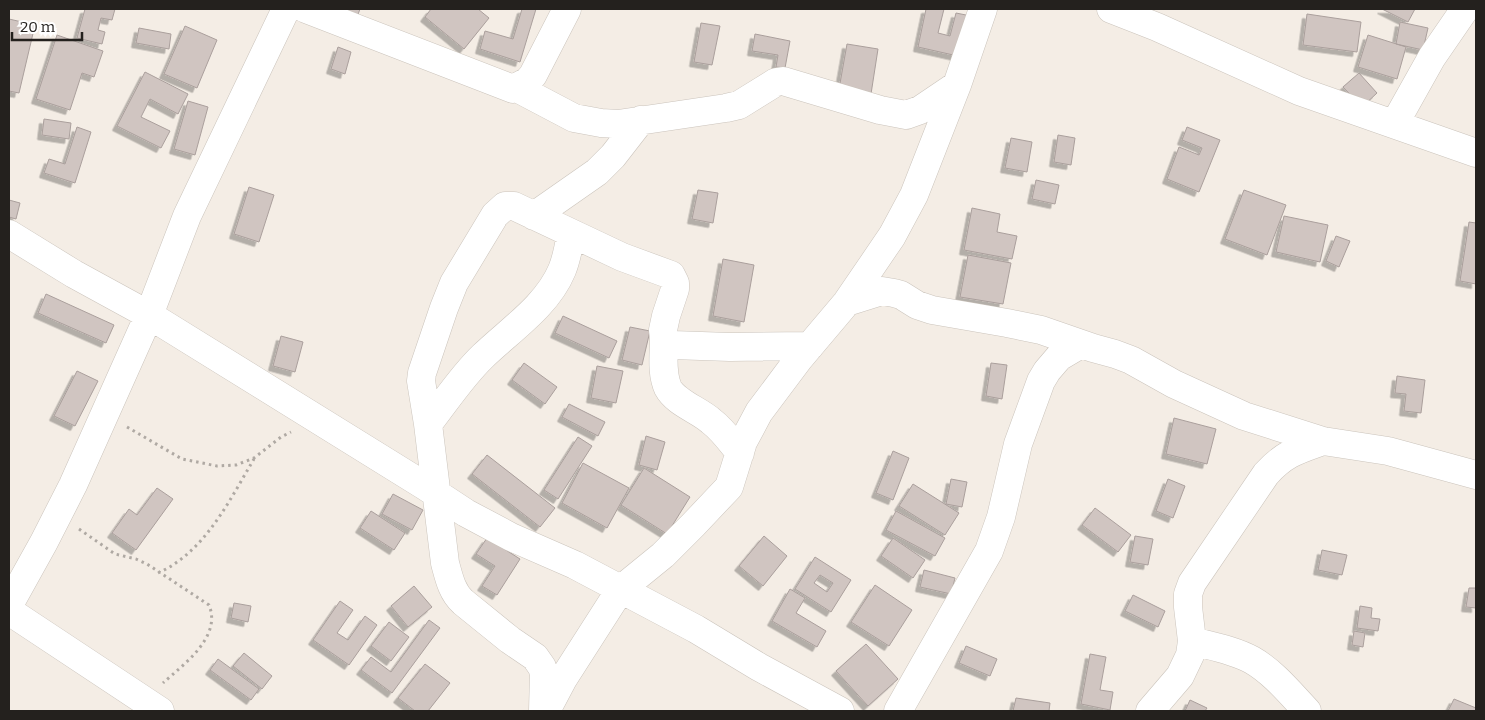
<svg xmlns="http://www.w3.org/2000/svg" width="1485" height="720" viewBox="0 0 1485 720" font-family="Bitter,serif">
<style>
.building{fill:#d0c5c1;stroke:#aa9f9c;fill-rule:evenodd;filter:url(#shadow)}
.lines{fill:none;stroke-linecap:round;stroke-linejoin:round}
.minor-casing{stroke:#cbc4bc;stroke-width:29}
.path{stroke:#afa9a3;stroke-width:3;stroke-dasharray:2.5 4;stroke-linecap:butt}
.minor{stroke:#fff;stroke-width:28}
</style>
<defs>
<filter id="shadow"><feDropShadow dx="-4.5" dy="4.5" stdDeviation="0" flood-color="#0004"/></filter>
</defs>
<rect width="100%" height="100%" fill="#f4ede5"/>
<path class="building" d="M 85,9 L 115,9 L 112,20 L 101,18 L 98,30 L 105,32 L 102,44 L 77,38 Z
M 341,9 L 360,9 L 356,20 Z
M 431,9 L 478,9 L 489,18 L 464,49 L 425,17 Z
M 522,9 L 536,9 L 520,62 L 480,49 L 485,31 L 513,39 Z
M 926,9 L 944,9 L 938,33 L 950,36 L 956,13 L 971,16 L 962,57 L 918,47 Z
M 1382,9 L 1415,9 L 1408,22 Z
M 1307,14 L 1361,22 L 1357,52 L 1303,45 Z
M 9,19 L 35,25 L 19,93 L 9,91 Z
M 1400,22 L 1428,28 L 1423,50 L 1396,44 Z
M 701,23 L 720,26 L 712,65 L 694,62 Z
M 185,26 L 217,40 L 197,88 L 164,74 Z
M 139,28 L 171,34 L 169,49 L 136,43 Z
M 755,34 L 790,41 L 785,68 L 776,67 L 778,55 L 752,51 Z
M 57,35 L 103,51 L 94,77 L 82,73 L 70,110 L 36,99 Z
M 1368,35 L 1406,47 L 1397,79 L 1358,67 Z
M 847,44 L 878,49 L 871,94 L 839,89 Z
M 338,47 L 351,52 L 345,74 L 331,69 Z
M 145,72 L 188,94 L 178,114 L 150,99 L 141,117 L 170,131 L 161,148 L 117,126 Z
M 1359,73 L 1377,93 L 1362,107 L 1343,87 Z
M 188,101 L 208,107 L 195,155 L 174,149 Z
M 44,119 L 71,123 L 69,139 L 42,135 Z
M 77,127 L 91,132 L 75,183 L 44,173 L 49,159 L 65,164 Z
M 1187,127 L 1220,140 L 1199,192 L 1167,179 L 1179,147 L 1199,155 L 1202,148 L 1182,140 Z
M 1058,135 L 1075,138 L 1071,165 L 1054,162 Z
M 1011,138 L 1032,142 L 1027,172 L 1005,168 Z
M 1036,180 L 1059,185 L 1055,204 L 1032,199 Z
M 249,187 L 274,195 L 259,242 L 234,234 Z
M 698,190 L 718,193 L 713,223 L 692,219 Z
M 1244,190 L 1286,205 L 1267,255 L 1225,239 Z
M 9,200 L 20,203 L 16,219 L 9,217 Z
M 972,208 L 1000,214 L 997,232 L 1017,236 L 1012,259 L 964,250 Z
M 1284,216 L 1328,225 L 1320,262 L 1276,252 Z
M 1469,222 L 1476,223 L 1476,284 L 1460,281 Z
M 1336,236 L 1350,241 L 1339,267 L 1326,261 Z
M 968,255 L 1011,263 L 1003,304 L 960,297 Z
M 723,259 L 754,265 L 744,322 L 713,316 Z
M 46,294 L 114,325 L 106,343 L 38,313 Z
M 563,316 L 617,341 L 609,358 L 555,333 Z
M 630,327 L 650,331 L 642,365 L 622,360 Z
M 281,336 L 303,342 L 295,372 L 273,366 Z
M 524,363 L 557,387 L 545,404 L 512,380 Z
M 991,363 L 1007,365 L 1002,399 L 986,396 Z
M 597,366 L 623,371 L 616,403 L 591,398 Z
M 77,371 L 98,381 L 75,426 L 54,416 Z
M 1397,376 L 1425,380 L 1421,413 L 1404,411 L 1406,394 L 1395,393 Z
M 569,404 L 605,422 L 598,436 L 562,417 Z
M 1174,418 L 1216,429 L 1207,464 L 1166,454 Z
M 646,436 L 665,442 L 657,470 L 639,465 Z
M 578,437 L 592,446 L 558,499 L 544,490 Z
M 893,451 L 909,458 L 893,500 L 876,493 Z
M 487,455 L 555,508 L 540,527 L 472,474 Z
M 583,463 L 629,488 L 607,528 L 562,503 Z
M 644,468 L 690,497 L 667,534 L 621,505 Z
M 951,479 L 967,482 L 962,507 L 946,504 Z
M 1168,479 L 1185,486 L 1173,518 L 1156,511 Z
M 913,484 L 959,513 L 945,535 L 899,506 Z
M 157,488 L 173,499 L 136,550 L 112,533 L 129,509 L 137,515 Z
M 393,494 L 423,510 L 412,530 L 382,514 Z
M 1095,508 L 1131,535 L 1118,552 L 1082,525 Z
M 371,511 L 405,533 L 394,550 L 360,528 Z
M 896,511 L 945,538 L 935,556 L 886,530 Z
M 764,536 L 787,556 L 763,586 L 739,566 Z
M 1135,536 L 1153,539 L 1148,565 L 1130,562 Z
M 487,538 L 520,559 L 497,595 L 482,586 L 495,566 L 476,554 Z
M 893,538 L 925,560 L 913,578 L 881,556 Z
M 1322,550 L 1347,555 L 1342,575 L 1318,570 Z
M 815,557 L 851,580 L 831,612 L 795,589 ZM 820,575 L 833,583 L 827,592 L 814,583 Z
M 924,570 L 955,578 L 951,594 L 920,587 Z
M 875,585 L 912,610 L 889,646 L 851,622 Z
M 414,586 L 432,607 L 408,627 L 391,606 Z
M 1469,588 L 1476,588 L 1476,608 L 1466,607 Z
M 790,589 L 805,598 L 796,613 L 826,631 L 817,647 L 772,621 Z
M 1133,595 L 1165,611 L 1158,627 L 1125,611 Z
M 340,601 L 353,610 L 337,633 L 348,640 L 365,616 L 377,625 L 349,665 L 313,640 Z
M 234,603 L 251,606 L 248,622 L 231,618 Z
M 1360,606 L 1372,608 L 1371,618 L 1380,619 L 1378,631 L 1357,628 Z
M 429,620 L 440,628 L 392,693 L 361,670 L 371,657 L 391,672 Z
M 389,622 L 409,637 L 391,661 L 371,646 Z
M 1354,631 L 1365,633 L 1363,647 L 1352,645 Z
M 866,644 L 898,679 L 868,706 L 836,671 Z
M 966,646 L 997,659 L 990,676 L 959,663 Z
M 244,653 L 272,676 L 262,689 L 233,666 Z
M 1090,654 L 1106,657 L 1100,690 L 1113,692 L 1110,710 L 1081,704 Z
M 218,659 L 259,689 L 251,700 L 210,670 Z
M 425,664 L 450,683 L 428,711 L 415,711 L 398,698 Z
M 1016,698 L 1050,703 L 1049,711 L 1013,711 Z
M 1454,699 L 1476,708 L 1476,711 L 1448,711 Z
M 1190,700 L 1207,708 L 1205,711 L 1185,711 Z"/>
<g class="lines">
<g class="minor-casing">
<path id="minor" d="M 306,9 L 513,89 L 528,81 L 533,75 L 567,9
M 1111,9 L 1157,27 L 1299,91 L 1476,153
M 517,88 L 574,118 L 601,123 L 618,124 L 726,108 L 739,105 L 776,82 L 783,81 L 880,110 L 906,115 L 920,110 L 957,85
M 1395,123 L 1432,57 L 1465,9
M 534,216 L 597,172 L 613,156 L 641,120
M 9,234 L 74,274 L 149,315 L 425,486 L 466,513 L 511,537 L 575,565 L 696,629 L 759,667 L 840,711
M 847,302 L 882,291 L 894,293 L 901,295 L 917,305 L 932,310 L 1007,323 L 1041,330 L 1093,348 L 1115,354 L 1131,360 L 1174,384 L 1244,416 L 1323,441 L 1388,451 L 1476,475
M 664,338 C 664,353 661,373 668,388 C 676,403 699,410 711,421 C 723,430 731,442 740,453
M 428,424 C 446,401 462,376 483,356 C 510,330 547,306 562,270 C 567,258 569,245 571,233
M 9,605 L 44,542 L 73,485 L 149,315 L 187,216 L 286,9
M 9,611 L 160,711
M 1192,641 C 1211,646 1234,650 1252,660 C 1273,672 1290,693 1307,711
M 543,711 L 544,674 L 542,667 L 535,657 L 510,640 L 463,602 C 452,592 449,578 445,563 L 428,424 L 421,381 L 422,373 L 444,308 L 454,283 L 495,215 L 505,206 L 514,206 L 622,257 L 671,275 L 675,283 L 675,289 L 666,316 L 663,330 L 664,338 L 672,345 L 730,347 L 810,346
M 546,711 L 563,679 L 620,590 L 663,555 L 693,525 L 729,487 L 743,442 L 759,412 L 798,360 L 847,302 L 892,236 L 914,195 L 957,85 L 983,9
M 898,711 L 989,551 L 1001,517 L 1018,444 L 1041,381 L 1047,371 L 1059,357 L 1081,344
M 1150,711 L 1180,676 L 1190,655 L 1192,641 L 1188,607 L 1188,594 L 1192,583 L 1266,474 C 1285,453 1298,450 1323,441"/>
</g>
<path class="path" d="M 127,427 L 182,459 L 217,466 L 236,465 L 254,458 L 281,437 L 291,432
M 79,529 L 115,554 L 136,559 L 147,564 L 209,605 C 222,637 184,664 163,683
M 158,573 C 205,552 229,501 254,459"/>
<use href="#minor" class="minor"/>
</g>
<rect width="1485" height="720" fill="none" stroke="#24211e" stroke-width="20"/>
<path d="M12 32v8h70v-8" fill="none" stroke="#24211e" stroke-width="2.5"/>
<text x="20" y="32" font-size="15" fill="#24211e" stroke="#ffffff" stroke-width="4" paint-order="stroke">20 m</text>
</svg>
